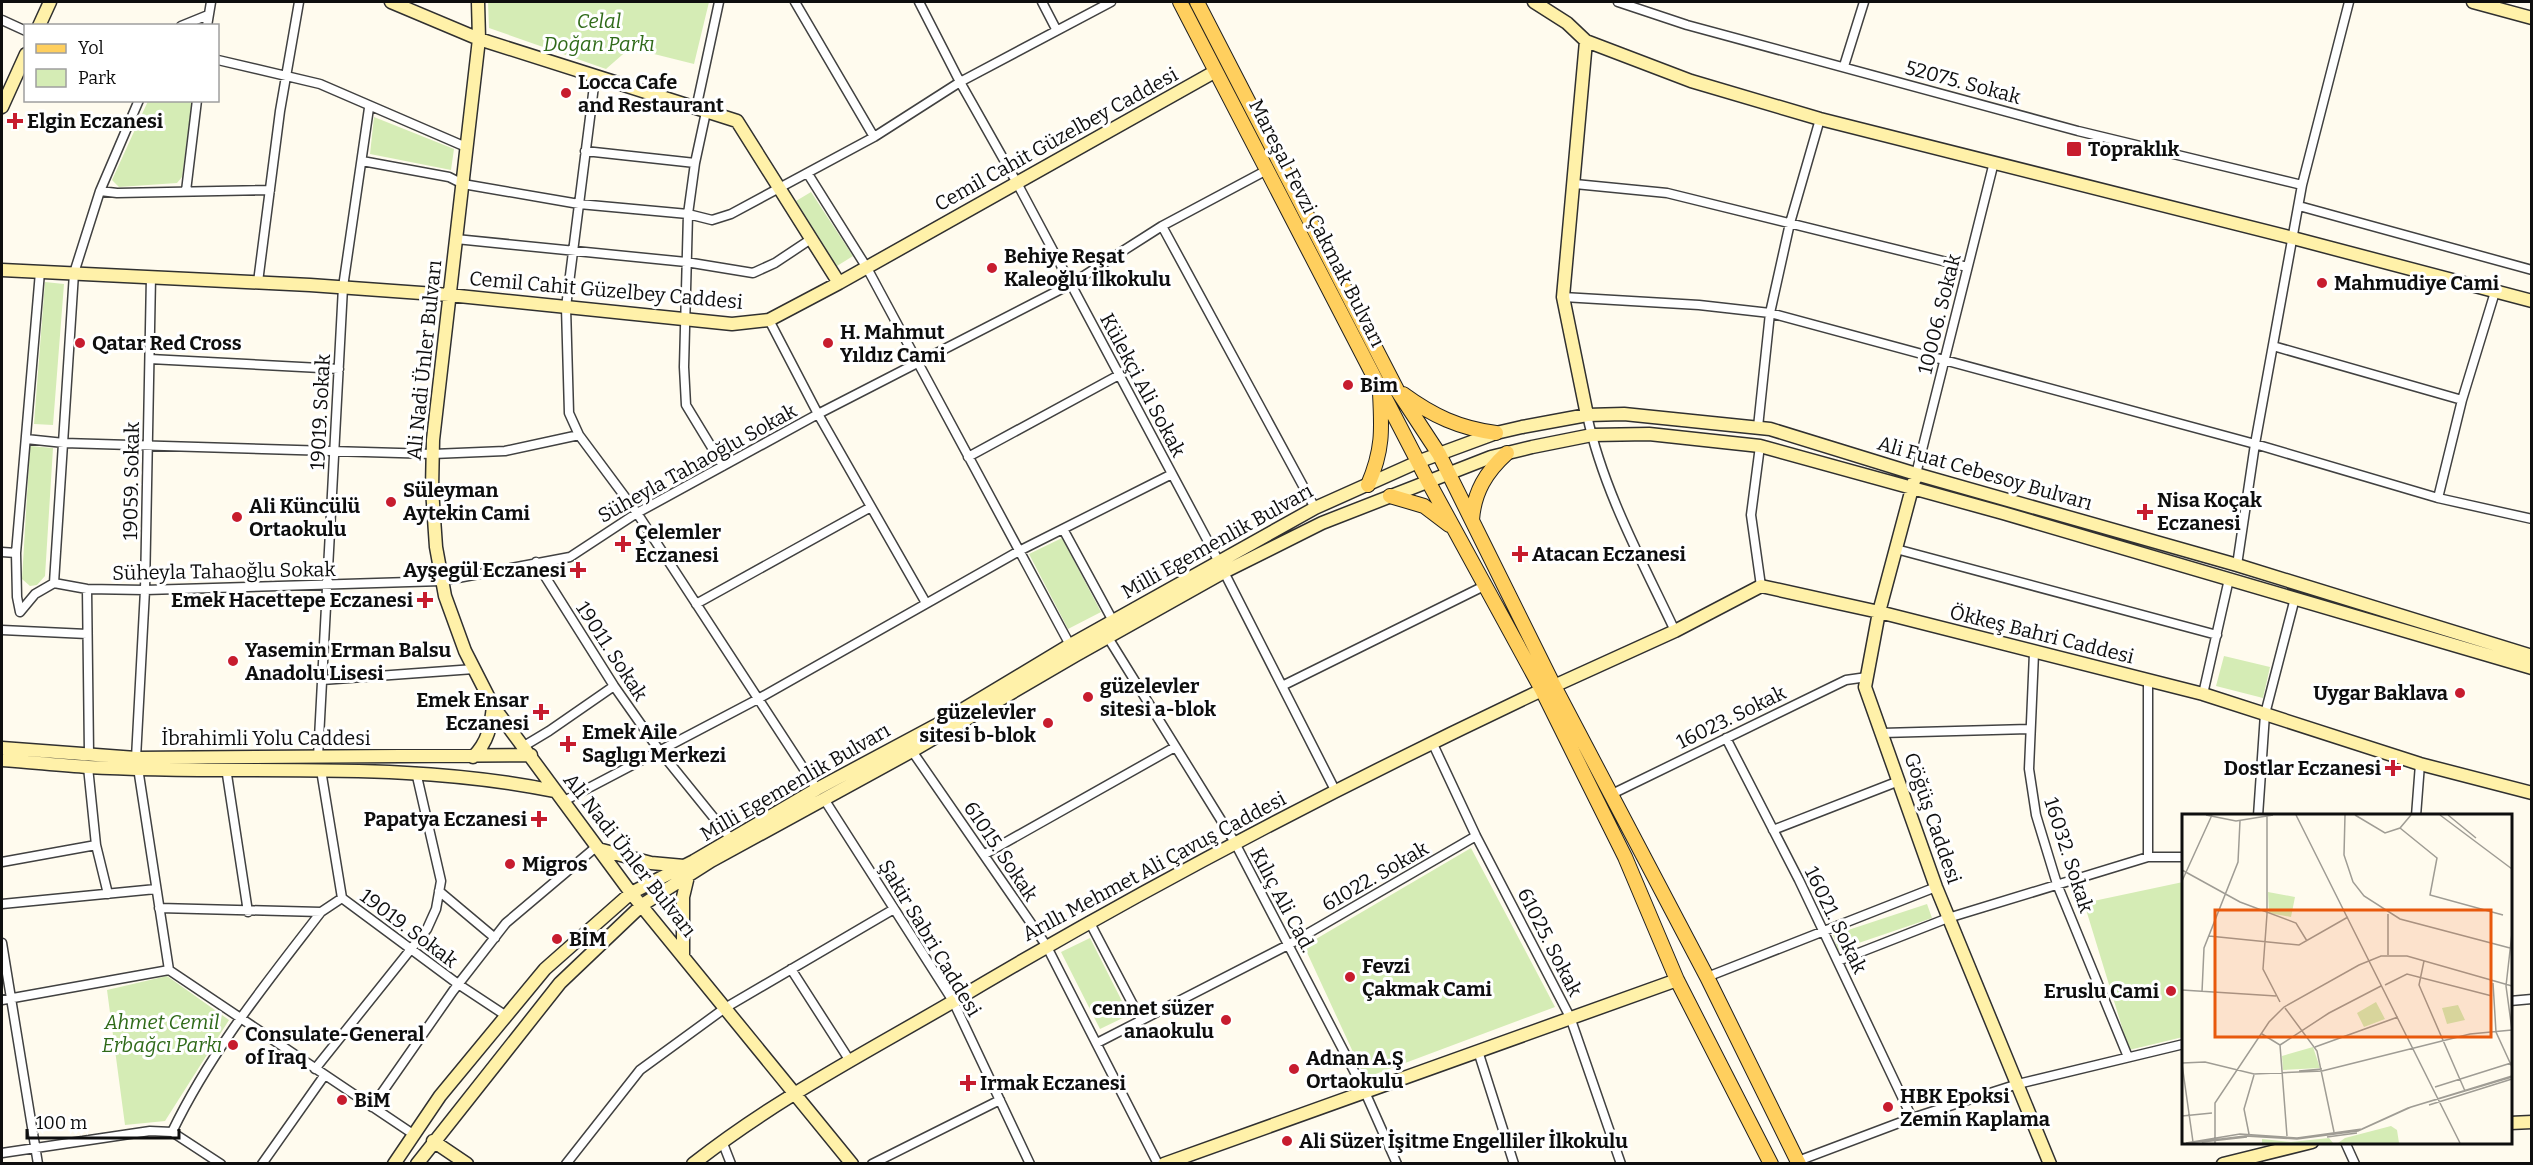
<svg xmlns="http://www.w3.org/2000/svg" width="2533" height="1165" viewBox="0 0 2533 1165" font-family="Bitter,serif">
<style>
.green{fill:#d5ecb5}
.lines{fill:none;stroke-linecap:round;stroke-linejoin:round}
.street-casing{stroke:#414141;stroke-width:11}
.secondary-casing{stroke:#303030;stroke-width:15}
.primary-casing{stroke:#1f1f1f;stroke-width:16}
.street{stroke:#fff;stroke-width:8}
.secondary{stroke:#fff1a9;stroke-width:12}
.primary{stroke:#ffcf5e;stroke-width:14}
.poi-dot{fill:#c71c2e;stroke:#fff;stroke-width:2}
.labels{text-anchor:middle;stroke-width:6;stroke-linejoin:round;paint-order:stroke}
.park-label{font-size:20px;font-style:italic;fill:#2f6a19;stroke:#fff}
.poi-label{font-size:20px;font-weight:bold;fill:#0e0e0e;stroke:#fff;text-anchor:start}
.street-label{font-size:20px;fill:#0e0e0e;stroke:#fff}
.inset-road{fill:none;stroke:#9f9c94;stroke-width:1.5}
.view{fill:#e8590c;fill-opacity:0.15;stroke:#e8590c;stroke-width:3}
.inset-edge{fill:none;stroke:#0e0e0e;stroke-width:3}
</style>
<rect width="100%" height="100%" fill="#fffbee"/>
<path class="green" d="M 488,2 L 709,2 L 694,64 L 630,48 L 606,69 L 489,28 Z
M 148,101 L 192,101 L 182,177 L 177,183 L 119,187 L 112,180 Z
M 374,117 L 454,149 L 451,170 L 370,154 Z
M 811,192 L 853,256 L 837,266 L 796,201 Z
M 45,282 L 64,284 L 53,425 L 34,424 Z
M 30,446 L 53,448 L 45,576 L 37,585 L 30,586 L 22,579 Z
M 1062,538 L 1101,612 L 1068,629 L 1029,554 Z
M 2224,656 L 2270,667 L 2263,698 L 2216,686 Z
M 1471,848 L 1555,1007 L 1365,1078 L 1304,946 Z
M 2183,882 L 2183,1037 L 2129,1050 L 2084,903 Z
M 1927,904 L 1932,918 L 1838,950 L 1833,935 Z
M 1090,938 L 1129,1015 L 1100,1029 L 1061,952 Z
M 167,976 L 229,1020 L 165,1121 L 125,1125 L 107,990 Z"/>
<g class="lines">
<g class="street-casing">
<path id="street" d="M 795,2 L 874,137
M 919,2 L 960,82 L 1017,183 L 1219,562
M 1042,2 L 1056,29
M 1618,2 L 1687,25 L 2078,131 L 2302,185
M 2,20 L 26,31
M 181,26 L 208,15
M 207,26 L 211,2
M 218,60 L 320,84 L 466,147
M 1844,66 L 1864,2
M 595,78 L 566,307 L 569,413 L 579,435 L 637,513 L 817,789
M 696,109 L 719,2
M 706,112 L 695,163 L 688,214 L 684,367 L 686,405 L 723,466
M 585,151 L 695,163
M 362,161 L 449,177 L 463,184 L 579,204 L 688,214 L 712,220 L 731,214 L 874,137 L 960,82 L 1111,2
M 808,174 L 867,268 L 1070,645
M 1575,184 L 1667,193 L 1967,267
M 100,191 L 117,193 L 270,190
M 186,191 L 197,100
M 2299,206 L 2532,270
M 1162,226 L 1315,508
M 456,239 L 686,262 L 753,273 L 775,263 L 811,239
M 40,272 L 16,553 L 17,597 L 20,612 L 35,594 L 54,583 L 74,273 L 100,191 L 139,100
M 258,282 L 280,111 L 299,2
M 1563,297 L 1699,305 L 1770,313 L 2255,444 L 2438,498 L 2532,519
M 769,320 L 818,414 L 926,603
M 2273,346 L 2462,400
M 150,359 L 339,369
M 1587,415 C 1603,490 1642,561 1675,631
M 1758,427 L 1770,313 L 1790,223 L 1820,119
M 26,439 L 64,443 L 433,454 L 505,451 L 579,435
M 1760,446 L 1751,515 L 1761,586
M 968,457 L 1119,375
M 1916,474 L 1994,162
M 2438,498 L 2462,400 L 2495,292
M 1063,529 L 1113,621
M 1896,549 L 2217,635
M 2,552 L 16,553
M 536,562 L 614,686 L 659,750 L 731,839
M 2237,565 L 2255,444 L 2302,185 L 2349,2
M 1224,572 L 1336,792
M 54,583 L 87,589 L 145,590 L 442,581 L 570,557 L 637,513 L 818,414 L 1071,284 L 1162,226 L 1267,170
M 87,589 L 89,754
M 696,604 L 871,507
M 2,630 L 87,634
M 1107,636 L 1234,841 L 1365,1092 L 1397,1164
M 2034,653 L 2029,769 L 2036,815 L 2057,884 L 2128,1057
M 322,680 L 474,669
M 2148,682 L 2148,857
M 1282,686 L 1484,586
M 2203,694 L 2229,579
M 1882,733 L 2029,729
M 1726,738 L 1799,880 L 1912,1118
M 1432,742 L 1476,836 L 1570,1017 L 1621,1164
M 524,746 L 549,731 L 614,686
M 912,751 L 1046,945 L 1158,1164
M 318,757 L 343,287 L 369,108
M 136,758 L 145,590 L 151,276
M 88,767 L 96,845 L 108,894
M 138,768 L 169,970
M 226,768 L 248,912
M 321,770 L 342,898 L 458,984 L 505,1015
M 1612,794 L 1846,680 L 1867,677
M 824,799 L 953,1001 L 1030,1164
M 562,802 L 758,699 L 1019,551 L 1172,474
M 2258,816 L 2265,714 L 2295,598
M 2416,816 L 2420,764
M 1773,830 L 1899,781
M 985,854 L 1175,747
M 2,862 L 96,845
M 439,891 L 495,938
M 2,904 L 156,889
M 159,908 L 321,912 L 342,898
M 1089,921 L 1141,1020
M 2,943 L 38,1164
M 1838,961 L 1948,918 L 2148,857 L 2184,857
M 791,969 L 850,1061
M 1707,977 L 1936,887
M 2,1000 L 169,970 L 413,1134
M 2510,1001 L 2532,999
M 1097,1043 L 1288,945 L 1476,836
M 1478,1051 L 1514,1164
M 315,1069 L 427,929 L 436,909 L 441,881 L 416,772
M 372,1107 L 453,991 L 506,923 L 596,847
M 172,1132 C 211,1051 267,982 321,912
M 722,1141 L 731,1164
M 2345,1142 L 2355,1164
M 2,1153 L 150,1131 L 172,1132 L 221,1164
M 1798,1161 L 1912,1118 L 2018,1084 L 2184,1044
M 262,1164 L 324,1076
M 566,1164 L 640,1070 L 725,1008 L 894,909
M 872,1164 L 1000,1100"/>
</g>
<g class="secondary-casing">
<path id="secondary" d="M 391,2 L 479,39 L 737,121 L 839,283
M 478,2 L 479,39 L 433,440 L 432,489 L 436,547 L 445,596 L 465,651 L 493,706 L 631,893 L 852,1164
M 1534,2 L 1567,23 L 1586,41 L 1691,81 L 1820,119 L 2293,238 L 2532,301
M 2473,2 L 2532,18
M 39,26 L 50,2
M 1586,41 L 1563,297 L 1587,415
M 2,107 L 26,54
M 2,270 L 310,285 L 449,295 L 732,324 L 769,320 L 839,283 L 1216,71
M 1914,481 L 1879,612 L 1865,687 L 1936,887 L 2050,1164
M 1554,686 L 1675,631 L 1761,586 L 1879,612 L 2203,694 L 2420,764 L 2532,793
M 2,748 L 136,758 L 531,755
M 473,757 C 488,742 491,726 493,706
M 2,760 C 30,762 59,765 88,767 C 244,776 400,759 554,791
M 598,849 L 651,863 L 684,866
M 683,955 L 683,897 L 688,876
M 2510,1123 L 2532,1122
M 433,1141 L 467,1164
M 394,1164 L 440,1096 L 545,969 L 631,893 L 694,861 L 817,789 L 942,722 L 1070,645 L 1315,508 L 1420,461 L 1496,433 L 1522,427 L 1587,415 L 1624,414 L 1770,429 L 1916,474 L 2237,565 L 2532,656
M 417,1164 L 560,983 L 642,905 L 711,861 L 912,751 L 1076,655 L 1224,572 L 1322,523 L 1491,457 L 1532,447 L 1592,435 L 1649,434 L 1760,446 L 2003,513 L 2532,668
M 693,1164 C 774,1100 865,1053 954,1001 C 1145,887 1341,785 1542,690
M 1164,1164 L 1677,980
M 2223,1164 L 2312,1142"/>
</g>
<g class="primary-casing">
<path id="primary" d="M 1180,2 L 1428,481 L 1542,690 L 1625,857 L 1677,980 L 1771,1164
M 1197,2 L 1397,390 L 1439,454 L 1554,686 L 1707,977 L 1799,1164
M 1403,394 C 1433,416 1459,428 1496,433
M 1368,485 C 1383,450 1382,430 1380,393
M 1390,496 L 1424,506 L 1449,525
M 1472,520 C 1474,492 1486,472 1507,453"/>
</g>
<use href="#street" class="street"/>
<use href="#secondary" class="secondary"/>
<use href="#primary" class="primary"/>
</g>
<g class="poi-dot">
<circle cx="566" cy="93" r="6"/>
<path d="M12 112h6v6h6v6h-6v6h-6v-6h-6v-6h6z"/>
<rect x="2066" y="141" width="16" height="16" rx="3"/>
<circle cx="992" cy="268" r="6"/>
<circle cx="2322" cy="283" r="6"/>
<circle cx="80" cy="343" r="6"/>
<circle cx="828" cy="343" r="6"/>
<circle cx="1348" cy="385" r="6"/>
<circle cx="391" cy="502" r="6"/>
<path d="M2142 503h6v6h6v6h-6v6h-6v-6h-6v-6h6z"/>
<circle cx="237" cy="517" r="6"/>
<path d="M620 535h6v6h6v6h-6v6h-6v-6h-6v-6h6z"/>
<path d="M1517 545h6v6h6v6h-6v6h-6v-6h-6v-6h6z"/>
<path d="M575 561h6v6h6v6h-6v6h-6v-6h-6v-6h6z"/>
<path d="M422 591h6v6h6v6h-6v6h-6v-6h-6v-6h6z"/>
<circle cx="233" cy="661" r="6"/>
<circle cx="2460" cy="693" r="6"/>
<circle cx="1088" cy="697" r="6"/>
<path d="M538 703h6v6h6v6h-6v6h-6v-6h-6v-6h6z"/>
<circle cx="1048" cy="723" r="6"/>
<path d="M565 735h6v6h6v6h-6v6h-6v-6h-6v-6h6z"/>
<path d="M2390 759h6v6h6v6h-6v6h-6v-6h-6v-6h6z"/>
<path d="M536 810h6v6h6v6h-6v6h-6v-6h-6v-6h6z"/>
<circle cx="510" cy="864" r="6"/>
<circle cx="557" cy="939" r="6"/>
<circle cx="1350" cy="977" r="6"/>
<circle cx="2171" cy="991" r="6"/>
<circle cx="1226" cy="1020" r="6"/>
<circle cx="233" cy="1045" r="6"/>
<circle cx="1294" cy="1069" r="6"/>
<path d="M965 1074h6v6h6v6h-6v6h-6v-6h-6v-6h6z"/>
<circle cx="342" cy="1100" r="6"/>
<circle cx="1888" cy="1107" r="6"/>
<circle cx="1287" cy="1141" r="6"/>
</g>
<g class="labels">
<g class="park-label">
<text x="599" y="28">Celal<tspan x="599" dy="23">Doğan Parkı</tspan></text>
<text x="162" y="1029">Ahmet Cemil<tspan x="162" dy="23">Erbağcı Parkı</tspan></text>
</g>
<g class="poi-label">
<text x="578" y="89">Locca Cafe<tspan x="578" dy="23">and Restaurant</tspan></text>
<text x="27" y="128">Elgin Eczanesi</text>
<text x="2088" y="156">Topraklık</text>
<text x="1004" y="263">Behiye Reşat<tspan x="1004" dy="23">Kaleoğlu İlkokulu</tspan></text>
<text x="2334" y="290">Mahmudiye Cami</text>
<text x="840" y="339">H. Mahmut<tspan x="840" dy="23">Yıldız Cami</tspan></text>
<text x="92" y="350">Qatar Red Cross</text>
<text x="1360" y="392">Bim</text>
<text x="403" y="497">Süleyman<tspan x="403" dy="23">Aytekin Cami</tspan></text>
<text x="2157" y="507">Nisa Koçak<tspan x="2157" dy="23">Eczanesi</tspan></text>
<text x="249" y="513">Ali Küncülü<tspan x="249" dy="23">Ortaokulu</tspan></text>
<text x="635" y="539">Çelemler<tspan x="635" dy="23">Eczanesi</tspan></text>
<text x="1532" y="561">Atacan Eczanesi</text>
<text x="566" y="577" text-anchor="end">Ayşegül Eczanesi</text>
<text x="413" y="607" text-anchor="end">Emek Hacettepe Eczanesi</text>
<text x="245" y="657">Yasemin Erman Balsu<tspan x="245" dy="23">Anadolu Lisesi</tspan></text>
<text x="1100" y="693">güzelevler<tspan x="1100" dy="23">sitesi a-blok</tspan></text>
<text x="2448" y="700" text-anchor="end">Uygar Baklava</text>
<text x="529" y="707" text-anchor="end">Emek Ensar<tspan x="529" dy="23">Eczanesi</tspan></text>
<text x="1036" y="719" text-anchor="end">güzelevler<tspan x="1036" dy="23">sitesi b-blok</tspan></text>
<text x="582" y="739">Emek Aile<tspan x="582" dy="23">Saglıgı Merkezi</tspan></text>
<text x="2381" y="775" text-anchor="end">Dostlar Eczanesi</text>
<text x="527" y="826" text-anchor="end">Papatya Eczanesi</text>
<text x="522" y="871">Migros</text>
<text x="569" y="946">BİM</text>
<text x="1362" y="973">Fevzi<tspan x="1362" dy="23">Çakmak Cami</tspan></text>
<text x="2159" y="998" text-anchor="end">Eruslu Cami</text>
<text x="1214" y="1015" text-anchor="end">cennet süzer<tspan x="1214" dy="23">anaokulu</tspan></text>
<text x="245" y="1041">Consulate-General<tspan x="245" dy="23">of Iraq</tspan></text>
<text x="1306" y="1065">Adnan A.Ş<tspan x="1306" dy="23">Ortaokulu</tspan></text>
<text x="980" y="1090">Irmak Eczanesi</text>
<text x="1900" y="1103">HBK Epoksi<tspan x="1900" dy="23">Zemin Kaplama</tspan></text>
<text x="354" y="1107">BiM</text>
<text x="1299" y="1148">Ali Süzer İşitme Engelliler İlkokulu</text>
</g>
<g class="street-label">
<text transform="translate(1963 82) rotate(15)" y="7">52075. Sokak</text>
<text transform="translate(1056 139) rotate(-29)" y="7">Cemil Cahit Güzelbey Caddesi</text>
<text transform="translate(1317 223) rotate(63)" y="7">Mareşal Fevzi Çakmak Bulvarı</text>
<text transform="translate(606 290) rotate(5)" y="7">Cemil Cahit Güzelbey Caddesi</text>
<text transform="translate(1939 314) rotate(-76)" y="7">10006. Sokak</text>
<text transform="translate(424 360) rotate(-84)" y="7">Ali Nadi Ünler Bulvarı</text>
<text transform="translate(1143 385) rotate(62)" y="7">Külekçi Ali Sokak</text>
<text transform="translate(320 412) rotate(-87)" y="7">19019. Sokak</text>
<text transform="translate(697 463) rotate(-29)" y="7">Süheyla Tahaoğlu Sokak</text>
<text transform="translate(1985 473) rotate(16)" y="7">Ali Fuat Cebesoy Bulvarı</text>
<text transform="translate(131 481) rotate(-89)" y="7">19059. Sokak</text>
<text transform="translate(1217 541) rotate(-29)" y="7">Milli Egemenlik Bulvarı</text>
<text transform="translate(224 571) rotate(-1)" y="7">Süheyla Tahaoğlu Sokak</text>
<text transform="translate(2042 634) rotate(14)" y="7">Ökkeş Bahri Caddesi</text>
<text transform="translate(612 651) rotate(57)" y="7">19011. Sokak</text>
<text transform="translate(1731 717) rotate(-26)" y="7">16023. Sokak</text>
<text x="266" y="745">İbrahimli Yolu Caddesi</text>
<text transform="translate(795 782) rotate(-30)" y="7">Milli Egemenlik Bulvarı</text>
<text transform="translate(1933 818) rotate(71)" y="7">Göğüş Caddesi</text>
<text transform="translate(1001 851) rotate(56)" y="7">61015. Sokak</text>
<text transform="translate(630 855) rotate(52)" y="7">Ali Nadi Ünler Bulvarı</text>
<text transform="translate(2069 855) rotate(72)" y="7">16032. Sokak</text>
<text transform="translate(1154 866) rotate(-28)" y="7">Arıllı Mehmet Ali Çavuş Caddesi</text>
<text transform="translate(1375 876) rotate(-30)" y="7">61022. Sokak</text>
<text transform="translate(1283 900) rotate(62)" y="7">Kılıç Ali Cad.</text>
<text transform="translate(1836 920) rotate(64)" y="7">16021. Sokak</text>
<text transform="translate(409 928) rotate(37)" y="7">19019. Sokak</text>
<text transform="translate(930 938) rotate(59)" y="7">Şakir Sabri Caddesi</text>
<text transform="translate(1550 942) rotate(63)" y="7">61025. Sokak</text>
</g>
</g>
<g transform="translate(2182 814)">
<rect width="330" height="330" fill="#fffbee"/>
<path d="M 86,78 L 113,83 L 109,103 L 87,99 ZM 194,188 L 203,205 L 182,213 L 175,199 ZM 276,191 L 283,206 L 265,210 L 260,194 ZM 131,233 L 138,254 L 101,256 L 100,242 ZM 209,312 L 215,316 L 217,329 L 156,329 L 163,324 ZM 147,324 L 151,329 L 80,329 L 80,325 L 109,328 Z" fill="#d5ecb5"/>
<path class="inset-road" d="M 24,1 L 54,7 L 91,1M 114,1 L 278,329M 163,1 L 162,41 L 171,68 L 182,82 L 218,105 L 328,134M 173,1 L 203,19 L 218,14 L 229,1M 258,1 L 330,55M 266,1 L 294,24M 85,2 L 85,100 L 81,155 L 98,188M 218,14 L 255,44 L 248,81 L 321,101M 0,56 L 58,88 L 114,109 L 125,127M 0,67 L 30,1M 206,100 L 206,141M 330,119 L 324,172 L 330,216M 27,122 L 117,131 L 166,103M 242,147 L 237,171 L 283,277M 311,169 L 314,218 L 330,253M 203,171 L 225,160 L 310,182M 0,176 L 94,182M 20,178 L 22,134 L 56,48 L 58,7M 103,194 L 135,237 L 152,318M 80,220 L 98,231 L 105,322M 98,231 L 147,199 L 199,172M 133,233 L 216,203M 0,249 L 23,248 L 72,260 L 141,257M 0,250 L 11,328M 117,257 L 140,255M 140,257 L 288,220 L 330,216M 253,273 L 329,249M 247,291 L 330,265M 0,302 L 30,299M 67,320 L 62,295 L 72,261M 145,323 L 175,319M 20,328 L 65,323M 4,329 L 58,320 L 115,324 L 180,315 L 226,294 L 330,262M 6,329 L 63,322 L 115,325 L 176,317 L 229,293 L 330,263M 33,329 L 33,289 L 87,208 L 102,193 L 177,151 L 199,142 L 225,142 L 330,172"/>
<path class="view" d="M 33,96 L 309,96 L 309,223 L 33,223 Z"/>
<rect width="330" height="330" class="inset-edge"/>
</g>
<rect width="2533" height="1165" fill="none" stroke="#0e0e0e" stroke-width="6"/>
<rect x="24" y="24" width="195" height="78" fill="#ffffff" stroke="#9f9f9f" stroke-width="1.5"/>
<rect x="36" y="44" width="30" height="9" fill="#ffcf5e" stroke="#9f9f9f" stroke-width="1.5"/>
<text x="78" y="54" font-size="18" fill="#0e0e0e">Yol</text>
<rect x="36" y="69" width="30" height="18" fill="#d5ecb5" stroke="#9f9f9f" stroke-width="1.5"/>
<text x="78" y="84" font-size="18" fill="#0e0e0e">Park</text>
<path d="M27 1129v9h152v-9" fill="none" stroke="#0e0e0e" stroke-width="3"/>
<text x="36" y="1129" font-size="18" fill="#0e0e0e" stroke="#ffffff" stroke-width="4.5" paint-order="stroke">100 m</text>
</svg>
